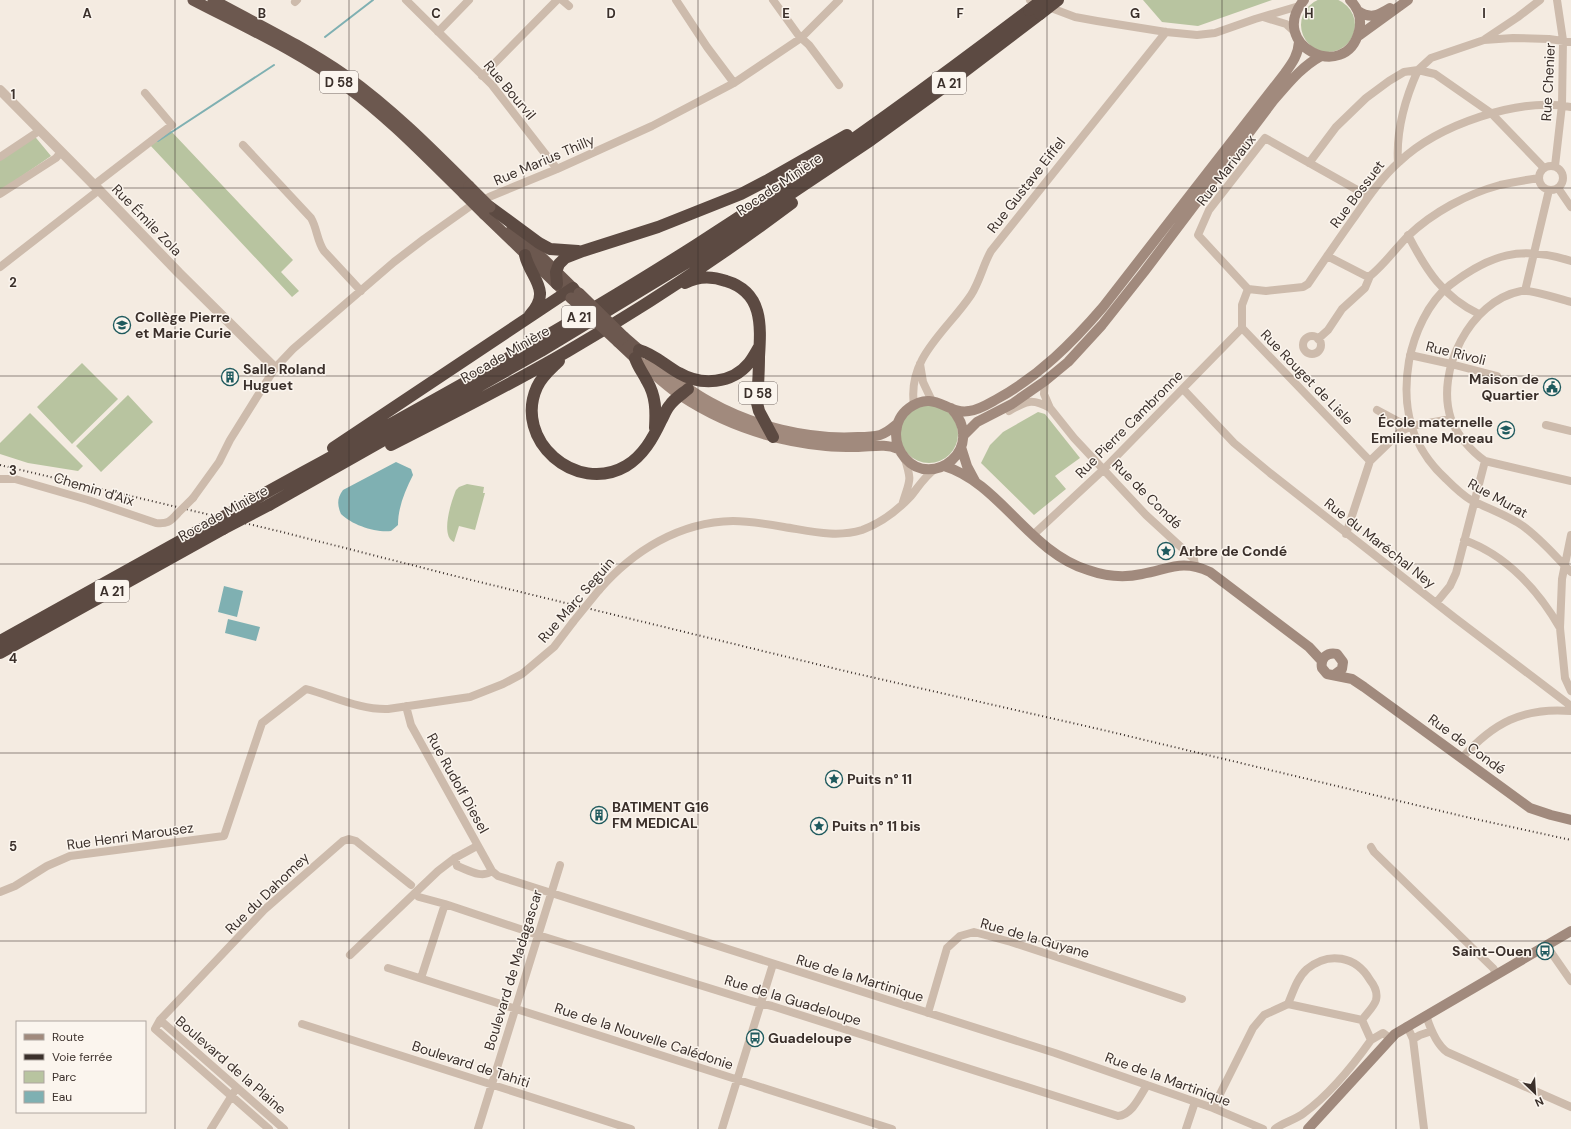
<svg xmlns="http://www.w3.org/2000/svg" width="1571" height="1129" viewBox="0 0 1571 1129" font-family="'DM Sans',sans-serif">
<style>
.green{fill:#b8c4a0}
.water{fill:#7fb0b2}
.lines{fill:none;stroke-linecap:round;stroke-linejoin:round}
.stream{stroke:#7fb0b2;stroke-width:2}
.minor{stroke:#cdbbac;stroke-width:8}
.tertiary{stroke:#cdbbac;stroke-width:10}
.secondary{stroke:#a18a7d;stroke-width:10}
.trunk{stroke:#6c584f;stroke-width:11}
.motorway{stroke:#5c4a42;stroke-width:12}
.rail{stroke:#3b302b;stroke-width:2;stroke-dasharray:1 3;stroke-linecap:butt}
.minor-bridge{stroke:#cdbbac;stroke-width:8}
.trunk-bridge{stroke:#6c584f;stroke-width:11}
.motorway-bridge{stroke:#5c4a42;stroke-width:12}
.grid{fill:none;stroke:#3b302b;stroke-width:1;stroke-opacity:0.55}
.labels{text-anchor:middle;stroke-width:3;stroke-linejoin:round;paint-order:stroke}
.shield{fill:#fbf5ee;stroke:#756b66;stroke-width:1}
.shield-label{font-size:13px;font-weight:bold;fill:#3b302b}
.street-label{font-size:14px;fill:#3b302b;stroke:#fbf5ee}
.poi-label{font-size:14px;font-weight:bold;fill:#3b302b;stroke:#fbf5ee;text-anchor:start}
.grid-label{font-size:13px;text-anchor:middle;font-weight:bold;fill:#3b302b;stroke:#fbf5ee;stroke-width:3;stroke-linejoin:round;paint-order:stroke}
</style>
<rect width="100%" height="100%" fill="#f4ebe1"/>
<path class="green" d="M1301 25a27 27 0 1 1 54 0a27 27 0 1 1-54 0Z
M 1143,0 L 1272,0 L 1198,26 L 1162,22 Z
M 170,130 L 293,260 L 281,272 L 299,291 L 292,297 L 149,144 Z
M 32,133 L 51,156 L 0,191 L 0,156 Z
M 82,363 L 118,399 L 72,444 L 37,407 Z
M 128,395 L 153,422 L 101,472 L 76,446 Z
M900 434a29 29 0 1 1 58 0a29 29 0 1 1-58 0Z
M 1038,412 L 1045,414 L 1080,458 L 1055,476 L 1066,489 L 1034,515 L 981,463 L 990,445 L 1003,432 Z
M 30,413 L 83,466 L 78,471 L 28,463 L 0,454 L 0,443 Z
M 467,484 L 484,487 L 483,493 L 485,493 L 475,530 L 459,526 L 454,542 C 440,536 451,502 456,490 L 459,487 Z"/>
<path class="water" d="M 396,462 L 411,469 L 413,475 C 405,491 398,507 398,525 L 391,531 C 376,533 352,525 341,514 C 337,505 337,498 343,490 Z
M 224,586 L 243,591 L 237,617 L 218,612 Z
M 228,619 L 260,627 L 256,641 L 225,633 Z"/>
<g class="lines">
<path class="stream" d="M 325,37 L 373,0
M 158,141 L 274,65"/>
<path class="minor" d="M 406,0 L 492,85 L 557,169
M 562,0 L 569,6
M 676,0 L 707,47 L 734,83
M 773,0 L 799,36 L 809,45 L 839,85
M 1030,0 L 1075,17 L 1097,21 L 1166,32 L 1197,35 L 1215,33 L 1255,19 L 1299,6
M 295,2 L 297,0
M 1263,17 L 1286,24 L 1295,32
M 438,32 L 469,0
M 1485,39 L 1518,17 L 1540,0
M 482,76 L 557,0
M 243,145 L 311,218 C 317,228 317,241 324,251 L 361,291
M 0,157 L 39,131
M 1398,162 C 1396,131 1405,99 1418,70 L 1435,74 L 1491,113 L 1544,168
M 1309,163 L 1336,127 L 1366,98 L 1389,81 L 1404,72 L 1418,70 L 1431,58 L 1484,40 L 1513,38 L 1549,39 L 1571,42
M1539 178a12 12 0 1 1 24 0a12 12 0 1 1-24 0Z
M 1555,166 L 1562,105 L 1563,40 L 1557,0
M 94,185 L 172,125 L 145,93
M 1558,188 L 1571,207
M 0,194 L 56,158 L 61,152
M 1368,196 L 1265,138 L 1209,210 L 1198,235 L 1248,289 L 1266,291 L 1303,287 L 1308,284 C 1323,262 1338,240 1353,219 C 1367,199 1381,178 1399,162 C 1438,125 1518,97 1571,107
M 1408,235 C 1426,270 1443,297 1479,314
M 1327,256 L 1366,276 L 1370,276 C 1384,265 1395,249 1408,236 C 1433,212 1467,194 1500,185 C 1513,182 1526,180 1539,178
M 1571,261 C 1521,245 1491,254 1450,285 C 1428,302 1414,334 1409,361 C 1401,408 1411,447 1446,479 C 1454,487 1462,495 1471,500 C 1489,509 1507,515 1523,526 C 1541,539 1555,556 1571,572
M 0,267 L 99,190
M 1525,291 L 1549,190
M 1571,302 C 1560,299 1530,289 1521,291 C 1470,301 1435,371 1451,419 C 1457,435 1471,451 1485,461 L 1571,481
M 1242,328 L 1370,461
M 1242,328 L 1242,305 L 1248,289
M1303 345a9 9 0 1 1 18 0a9 9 0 1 1-18 0Z
M 1318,339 L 1328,330 L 1342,309 L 1365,288 L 1370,276
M 1410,355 L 1451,364 L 1497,376
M 920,364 L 923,382 L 932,401
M 1045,381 L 1044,394 L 1050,408 L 1074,438 L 1146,515 L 1194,559 L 1195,566
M 1183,389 L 1234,443 L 1270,473 L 1455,618 L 1571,706
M 914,405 C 907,357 947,331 971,295 C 980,281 983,265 991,251 L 1166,32
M 1377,410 L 1403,424 L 1411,426
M 1009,411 C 1026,401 1032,398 1050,408
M 1546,425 L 1571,431
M 0,479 L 15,479 L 88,500 L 156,523 C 167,524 170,522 177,514
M 193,498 L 219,462 L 230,440 L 275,368 L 293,349 L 394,262 L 424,239 L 469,207 L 489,197 L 557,169 L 652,126 L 734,83 L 801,38 L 839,0
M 903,502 C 910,479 912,482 905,459
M 1346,534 L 1370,461 L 1400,432 L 1411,426 L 1451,419
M 1033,535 L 1103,470 L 1242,328
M 1571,535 L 1562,579 L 1560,628 L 1565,678 L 1571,691
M 1464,540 C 1506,555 1538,590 1560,628
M 599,590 C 633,551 679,522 733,521 C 750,521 767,524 784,527 C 810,531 836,538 862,530 C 881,523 897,511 911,496 C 919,486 925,476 935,469
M 1436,603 L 1450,586 L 1456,573 L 1485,461
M 406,706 L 411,725 L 492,871
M 1462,758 C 1493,723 1523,707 1571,711
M 1371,847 L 1374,852 L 1493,968 L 1497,974
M 455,858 L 457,866 C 468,870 482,879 492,871 L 498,876 L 542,890 L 1055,1053 L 1213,1108 L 1263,1129
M 0,892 L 15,886 L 47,866 L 70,856 L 224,836 L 262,723 L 306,689 C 333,696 360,710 388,709 L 470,697 L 503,684 L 522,674 L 554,647 L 573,622
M 419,897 L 445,904 L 538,935 L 751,1001 L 772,1006 L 1118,1116 C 1132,1115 1140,1096 1147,1085
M 1546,945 L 1571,981
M 350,955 L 438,871 L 455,858 L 477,846
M 388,968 L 892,1129
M 421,978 L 445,904
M 928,1013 L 947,948 L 960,936 L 974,932 L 1011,942 L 1081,965 L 1182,999
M 1426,1015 C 1430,1028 1436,1044 1447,1052 L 1571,1107
M 160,1020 L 284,1129
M 302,1024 L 631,1129
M 1407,1026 L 1413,1039 L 1424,1129
M 1413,1039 L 1420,1035 L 1432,1031
M 1371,1040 L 1383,1033 L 1391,1039
M 1213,1108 L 1253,1028 L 1264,1015 L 1288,1004 C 1293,992 1297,978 1307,969 C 1329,951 1356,956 1370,980 C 1374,985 1378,992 1376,1000 C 1374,1007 1366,1014 1362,1020
M 211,1129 L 234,1092
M 269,1129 L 155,1029 L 160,1020 L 264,910 L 343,841 L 349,839 L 356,841 L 411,885
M 478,1129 L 560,865
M 722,1129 L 773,964
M 1186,1129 L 1195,1102
M 1275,1129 C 1284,1122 1295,1120 1304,1113 C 1330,1094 1352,1067 1371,1040 L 1362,1020 L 1288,1004"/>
<path class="tertiary" d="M 0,90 L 99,190 L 179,273 L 275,368"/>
<path class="secondary" d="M 1304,0 C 1266,45 1346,84 1359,31 C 1362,19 1358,8 1350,0
M 1358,11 C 1370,19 1377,16 1390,8
M 1357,37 L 1408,0
M 637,359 C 651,372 665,385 681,396 C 725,425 774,441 826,446 C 836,447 846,447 856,447 C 871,447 885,443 898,449
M 650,360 C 669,375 688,390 710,402 C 753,426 808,440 858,437 C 865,437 873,437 880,435 C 887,433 892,428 897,424
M 951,408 C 988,448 932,490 905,458 C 892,443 893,420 909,408 C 935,389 947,415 969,411 C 979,410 988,404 997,399 C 1039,376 1072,343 1103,307 L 1285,73 C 1293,62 1298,55 1299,42
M 963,436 L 977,422 L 1012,404 L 1045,381 L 1068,362 L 1102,325 L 1144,272 L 1273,101 C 1288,84 1301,67 1321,56
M 961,447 L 967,466 L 975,481
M 944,466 C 1000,483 1029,552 1088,570 C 1105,576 1124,578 1142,574 C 1170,569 1182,559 1210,572 L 1309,647 L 1322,661
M 1334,675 L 1342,669 L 1343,662 L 1337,654 C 1327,652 1320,658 1322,668 L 1327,674 L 1352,679 L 1364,687 L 1530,808 L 1551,815 L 1571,820
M 1308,1129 L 1395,1034 L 1571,931"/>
<path class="trunk" d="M 193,0 C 245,27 300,52 347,87 C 390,119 426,157 464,194
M 213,0 C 257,24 303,46 345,75 C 390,107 430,147 469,186
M 484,214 L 571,298
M 512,228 L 578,293
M 624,337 L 639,350
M 618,342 L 635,358"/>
<path class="motorway" d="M 490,207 L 539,243 L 550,249 L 578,251
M 525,255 C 530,278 553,290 530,315
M 685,283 C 698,276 712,276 726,281 C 763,292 761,325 759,357 C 759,372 758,387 757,403 L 759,411 L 773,437
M 557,284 L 556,272 L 559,264 L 565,258 L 583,251 L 658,227 L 741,194 L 768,180 L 847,135
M 639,350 C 654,354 666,366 679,373 C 701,386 732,384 749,363 C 753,358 756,352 759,347
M 635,358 C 638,367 643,373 647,381 C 656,396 656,411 655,428
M 559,361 C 551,369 542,376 537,387 C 513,440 576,495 626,466 C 643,456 653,438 661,421 C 664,416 666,409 670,405 C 674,399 682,394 688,389
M 391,445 C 450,415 510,385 568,351 C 644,307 721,256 792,203
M 333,448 L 573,288
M 260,496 C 407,415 555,335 696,245 C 811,172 921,92 1029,10
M 269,505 L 541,351 L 704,252 L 871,140 L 940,90 L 1040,14
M 0,641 L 216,521
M 0,653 L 223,529"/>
<path class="rail" d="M 0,465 L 278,531 L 455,576 L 849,672 L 1103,730 L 1466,817 L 1571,840"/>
<path class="minor-bridge" d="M 177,514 L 193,498
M 573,622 L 599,590"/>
<path class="trunk-bridge" d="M 469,186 L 490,207
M 464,194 L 484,214
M 579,293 L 624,337
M 571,298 L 618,342"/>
<path class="motorway-bridge" d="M 1029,10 L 1042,0
M 1040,14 L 1058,0
M 216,521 L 260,496
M 223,529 L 269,505"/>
</g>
<path class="grid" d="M 175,0 L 175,1129M 349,0 L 349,1129M 524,0 L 524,1129M 698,0 L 698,1129M 873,0 L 873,1129M 1047,0 L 1047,1129M 1222,0 L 1222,1129M 1396,0 L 1396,1129M 0,188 L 1571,188M 0,376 L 1571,376M 0,564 L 1571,564M 0,753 L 1571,753M 0,941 L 1571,941"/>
<defs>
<g id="school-ring" transform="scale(0.9)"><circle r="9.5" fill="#fbf5ee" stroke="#1f5a5e" stroke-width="1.5"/><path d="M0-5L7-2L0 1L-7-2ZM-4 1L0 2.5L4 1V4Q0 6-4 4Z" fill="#1f5a5e"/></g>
<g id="building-ring" transform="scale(0.9)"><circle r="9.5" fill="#fbf5ee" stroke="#1f5a5e" stroke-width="1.5"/><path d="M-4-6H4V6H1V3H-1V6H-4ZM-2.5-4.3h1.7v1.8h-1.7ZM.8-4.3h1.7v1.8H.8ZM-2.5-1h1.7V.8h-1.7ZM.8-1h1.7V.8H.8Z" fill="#1f5a5e"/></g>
<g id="civic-ring" transform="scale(0.9)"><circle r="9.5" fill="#fbf5ee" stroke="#1f5a5e" stroke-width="1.5"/><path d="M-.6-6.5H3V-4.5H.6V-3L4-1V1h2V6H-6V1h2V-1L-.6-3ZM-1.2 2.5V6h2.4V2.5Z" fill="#1f5a5e"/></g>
<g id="sight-ring" transform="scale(0.9)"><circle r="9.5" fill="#fbf5ee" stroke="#1f5a5e" stroke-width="1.5"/><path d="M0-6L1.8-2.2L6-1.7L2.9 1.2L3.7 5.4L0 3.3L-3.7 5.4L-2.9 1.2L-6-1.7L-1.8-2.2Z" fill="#1f5a5e"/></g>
<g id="bus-ring" transform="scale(0.9)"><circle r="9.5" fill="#fbf5ee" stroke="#1f5a5e" stroke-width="1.5"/><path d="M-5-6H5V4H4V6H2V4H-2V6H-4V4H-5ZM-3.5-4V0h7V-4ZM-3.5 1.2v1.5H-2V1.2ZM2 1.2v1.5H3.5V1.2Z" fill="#1f5a5e"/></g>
</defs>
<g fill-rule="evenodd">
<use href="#school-ring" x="122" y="325"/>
<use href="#building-ring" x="230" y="377"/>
<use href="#civic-ring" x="1552" y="387"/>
<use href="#school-ring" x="1506" y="430"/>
<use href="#sight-ring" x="1166" y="551"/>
<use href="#sight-ring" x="834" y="779"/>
<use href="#building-ring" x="599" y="815"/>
<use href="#sight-ring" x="819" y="826"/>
<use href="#bus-ring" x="1545" y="951"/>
<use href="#bus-ring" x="755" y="1038"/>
</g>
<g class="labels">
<g class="shield">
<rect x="320" y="71" width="38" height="22" rx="3"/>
<rect x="932" y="72" width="34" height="22" rx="3"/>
<rect x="562" y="306" width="34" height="22" rx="3"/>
<rect x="739" y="382" width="38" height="22" rx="3"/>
<rect x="95" y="580" width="34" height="22" rx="3"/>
</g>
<g class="shield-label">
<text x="339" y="87">D 58</text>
<text x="949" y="88">A 21</text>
<text x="579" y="322">A 21</text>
<text x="758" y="398">D 58</text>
<text x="112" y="596">A 21</text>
</g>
<g class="street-label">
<text transform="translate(1548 82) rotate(-87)" y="5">Rue Chenier</text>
<text transform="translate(510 90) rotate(50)" y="5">Rue Bourvil</text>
<text transform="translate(544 160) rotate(-23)" y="5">Rue Marius Thilly</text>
<text transform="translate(1226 170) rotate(-52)" y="5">Rue Marivaux</text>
<text transform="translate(779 184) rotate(-34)" y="5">Rocade Minière</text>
<text transform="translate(1026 185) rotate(-52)" y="5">Rue Gustave Eiffel</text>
<text transform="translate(1357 194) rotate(-53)" y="5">Rue Bossuet</text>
<text transform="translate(147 220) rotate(46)" y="5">Rue Émile Zola</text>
<text transform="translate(1456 353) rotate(14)" y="5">Rue Rivoli</text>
<text transform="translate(505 354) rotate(-30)" y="5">Rocade Minière</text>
<text transform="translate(1307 377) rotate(46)" y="5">Rue Rouget de Lisle</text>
<text transform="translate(1129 424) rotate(-45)" y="5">Rue Pierre Cambronne</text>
<text transform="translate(94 489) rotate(17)" y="5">Chemin d'Aix</text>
<text transform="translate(1147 494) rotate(45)" y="5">Rue de Condé</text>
<text transform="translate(1498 498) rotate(29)" y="5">Rue Murat</text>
<text transform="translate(223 513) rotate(-29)" y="5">Rocade Minière</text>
<text transform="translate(1380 543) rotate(38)" y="5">Rue du Maréchal Ney</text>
<text transform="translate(576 600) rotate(-49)" y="5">Rue Marc Seguin</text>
<text transform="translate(1467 744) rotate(36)" y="5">Rue de Condé</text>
<text transform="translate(458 783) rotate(61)" y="5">Rue Rudolf Diesel</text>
<text transform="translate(130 836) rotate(-8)" y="5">Rue Henri Marousez</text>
<text transform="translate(267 893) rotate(-44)" y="5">Rue du Dahomey</text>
<text transform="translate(1035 938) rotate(16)" y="5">Rue de la Guyane</text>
<text transform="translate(513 970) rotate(-73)" y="5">Boulevard de Madagascar</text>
<text transform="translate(860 978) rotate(17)" y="5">Rue de la Martinique</text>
<text transform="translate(793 1000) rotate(17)" y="5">Rue de la Guadeloupe</text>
<text transform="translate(644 1036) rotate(18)" y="5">Rue de la Nouvelle Calédonie</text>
<text transform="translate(471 1064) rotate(18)" y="5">Boulevard de Tahiti</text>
<text transform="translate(231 1065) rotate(41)" y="5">Boulevard de la Plaine</text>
<text transform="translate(1168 1079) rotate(20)" y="5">Rue de la Martinique</text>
</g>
<g class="poi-label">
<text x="135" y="322">Collège Pierre<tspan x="135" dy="16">et Marie Curie</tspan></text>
<text x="243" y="374">Salle Roland<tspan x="243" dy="16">Huguet</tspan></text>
<text x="1539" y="384" text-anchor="end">Maison de<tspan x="1539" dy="16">Quartier</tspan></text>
<text x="1493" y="427" text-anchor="end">École maternelle<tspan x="1493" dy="16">Emilienne Moreau</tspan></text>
<text x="1179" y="556">Arbre de Condé</text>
<text x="847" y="784">Puits n° 11</text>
<text x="612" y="812">BATIMENT G16<tspan x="612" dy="16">FM MEDICAL</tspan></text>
<text x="832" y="831">Puits n° 11 bis</text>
<text x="1532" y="956" text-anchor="end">Saint-Ouen</text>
<text x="768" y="1043">Guadeloupe</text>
</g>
</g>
<g class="grid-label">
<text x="87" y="18">A</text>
<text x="262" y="18">B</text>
<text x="436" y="18">C</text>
<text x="611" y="18">D</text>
<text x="786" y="18">E</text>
<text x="960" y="18">F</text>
<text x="1135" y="18">G</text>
<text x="1309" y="18">H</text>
<text x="1484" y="18">I</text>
<text x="13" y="99">1</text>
<text x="13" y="287">2</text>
<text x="13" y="475">3</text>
<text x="13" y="663">4</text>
<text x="13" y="851">5</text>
</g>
<rect x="16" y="1021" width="130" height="92" fill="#fbf5ee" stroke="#aea6a0"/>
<rect x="24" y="1034" width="20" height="6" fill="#a18a7d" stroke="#aea6a0"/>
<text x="52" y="1041" font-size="12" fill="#3b302b">Route</text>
<rect x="24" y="1054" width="20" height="6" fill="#3b302b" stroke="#aea6a0"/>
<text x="52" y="1061" font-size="12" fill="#3b302b">Voie ferrée</text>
<rect x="24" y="1071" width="20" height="12" fill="#b8c4a0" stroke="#aea6a0"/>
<text x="52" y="1081" font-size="12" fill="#3b302b">Parc</text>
<rect x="24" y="1091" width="20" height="12" fill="#7fb0b2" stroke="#aea6a0"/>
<text x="52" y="1101" font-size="12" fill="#3b302b">Eau</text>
<g transform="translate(1535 1093) rotate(155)" stroke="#fbf5ee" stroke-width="3" paint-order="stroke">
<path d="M0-3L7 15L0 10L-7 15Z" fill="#3b302b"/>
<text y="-6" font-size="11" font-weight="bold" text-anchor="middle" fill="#3b302b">N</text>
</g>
</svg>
